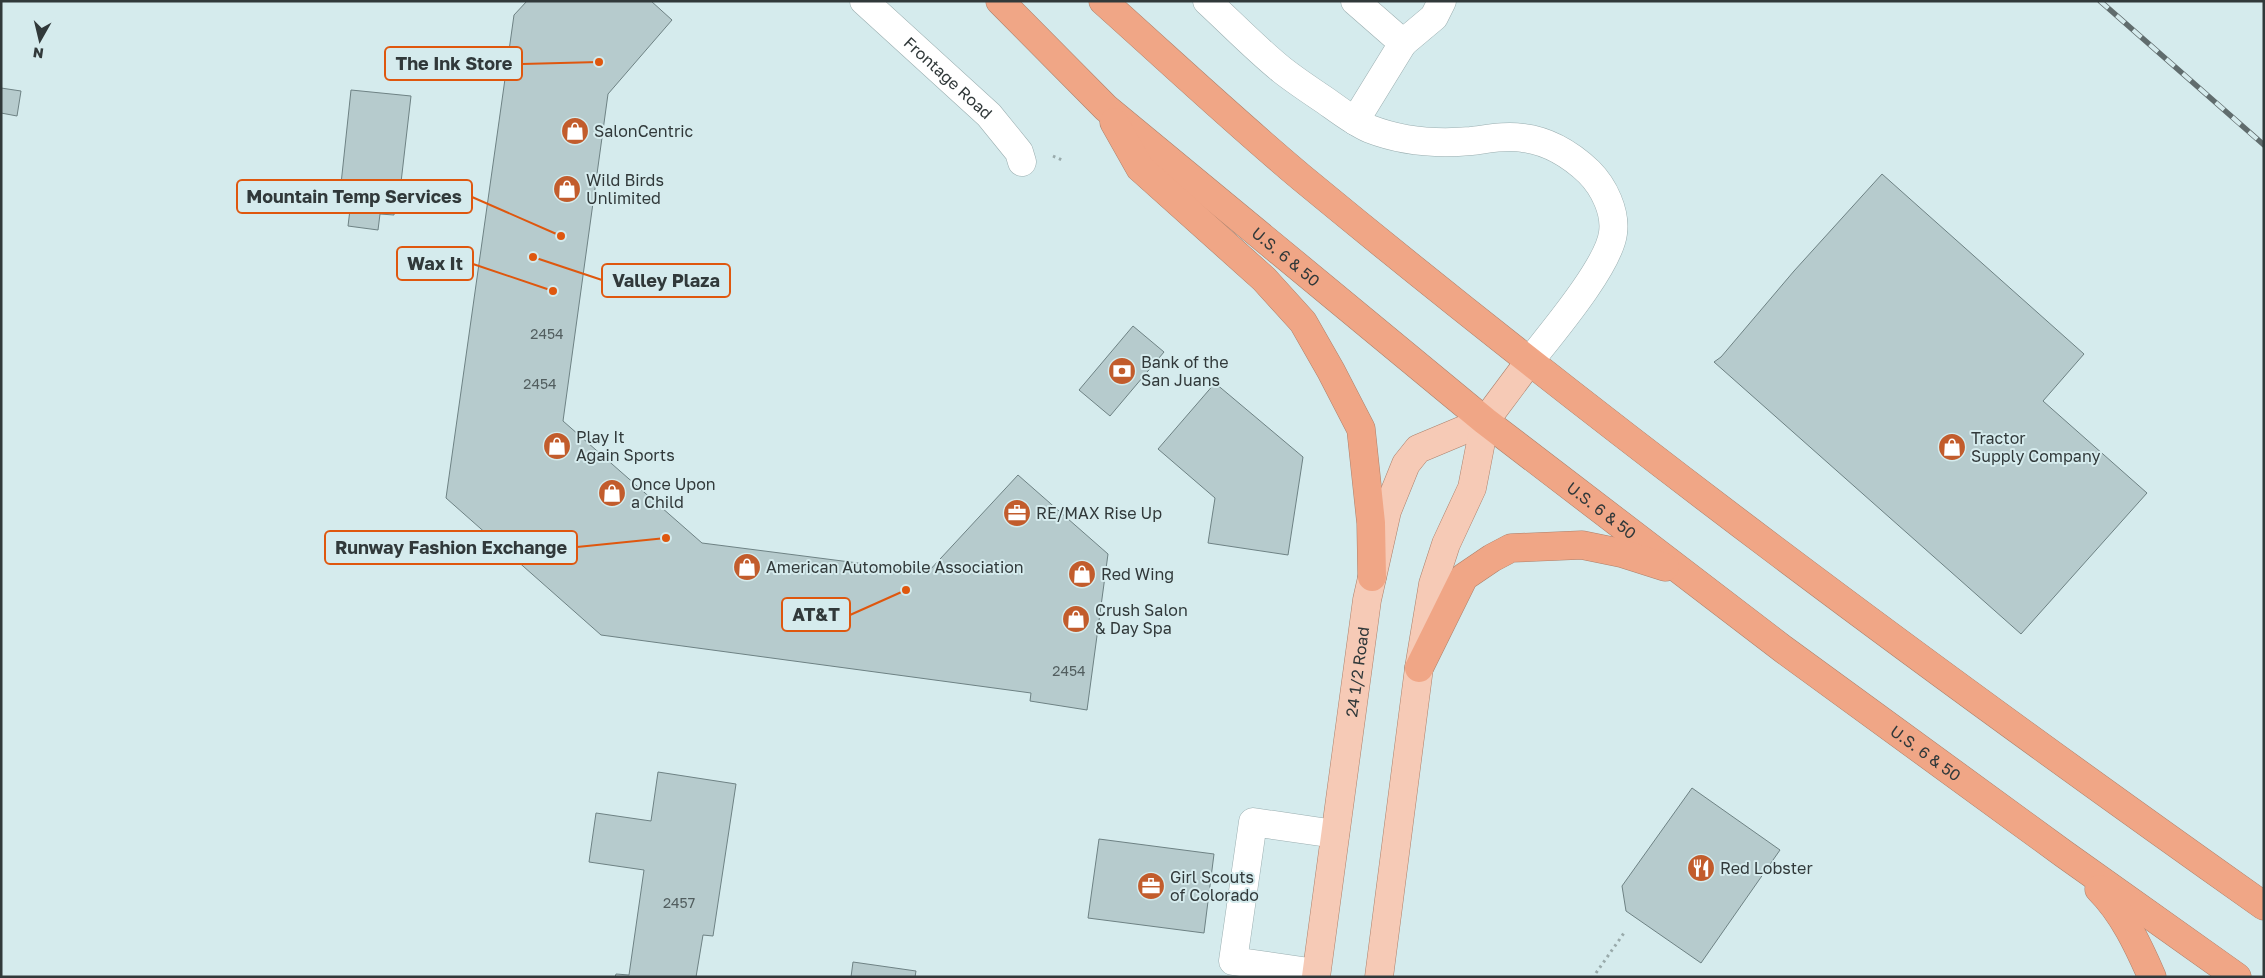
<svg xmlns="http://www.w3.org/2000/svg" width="2265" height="978" viewBox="0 0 2265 978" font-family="'Golos Text',sans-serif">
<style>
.building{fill:#b6cbcd;stroke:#6e8284}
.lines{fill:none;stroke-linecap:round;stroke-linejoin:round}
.minor-casing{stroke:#9aaeb0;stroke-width:29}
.major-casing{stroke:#ad806b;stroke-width:29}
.highway-casing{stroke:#ad806b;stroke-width:29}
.path{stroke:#99aaab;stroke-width:3;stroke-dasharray:2.5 4;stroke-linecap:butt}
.minor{stroke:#fff;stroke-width:28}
.major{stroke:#f6cab6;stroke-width:28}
.highway{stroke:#f0a686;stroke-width:28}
.rail-casing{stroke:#606c6d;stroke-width:5.5}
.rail{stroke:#d5ebed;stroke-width:4;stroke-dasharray:11;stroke-linecap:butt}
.labels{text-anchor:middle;stroke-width:4;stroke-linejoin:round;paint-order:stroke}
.number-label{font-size:14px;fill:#525e5f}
.street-label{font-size:16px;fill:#31393a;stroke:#d5ebed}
.poi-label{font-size:16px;fill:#31393a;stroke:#d5ebed;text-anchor:start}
.leader{fill:none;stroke:#df570e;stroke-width:2}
.callout-dot{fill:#df570e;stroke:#d5ebed;stroke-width:2}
.callout{fill:#d5ebed;stroke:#df570e;stroke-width:2}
.callout-label{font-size:18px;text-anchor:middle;font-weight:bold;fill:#31393a}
</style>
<rect width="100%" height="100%" fill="#d5ebed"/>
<path class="building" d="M 527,1 L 651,1 L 672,20 L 608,94 L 563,421 L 702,543 L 928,572 L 1018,475 L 1108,554 L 1087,710 L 1030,701 L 1031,693 L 601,635 L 446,498 L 514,15 Z
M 1,88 L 21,91 L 17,116 L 1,113 Z
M 351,90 L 411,96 L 400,191 L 397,191 L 394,215 L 380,214 L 378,230 L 348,226 L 353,185 L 341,184 Z
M 1882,174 L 2084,354 L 2043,401 L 2147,493 L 2021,634 L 1714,362 L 1721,357 L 1794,271 Z
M 1133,326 L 1164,352 L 1110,416 L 1079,390 Z
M 1215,383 L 1303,457 L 1288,555 L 1208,543 L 1215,498 L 1158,449 Z
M 658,772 L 736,784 L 713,936 L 703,935 L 696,977 L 615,977 L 616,974 L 629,975 L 644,870 L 589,862 L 596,813 L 651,821 Z
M 1692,788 L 1780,850 L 1701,963 L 1626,911 L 1622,886 Z
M 1099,839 L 1214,854 L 1204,933 L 1088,918 Z
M 853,962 L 916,971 L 915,977 L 851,977 Z"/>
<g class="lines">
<g class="minor-casing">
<g id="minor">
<path id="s1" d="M 864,1 L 989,115 L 1019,152 L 1022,162"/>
<path d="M 1207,1 C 1232,24 1256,49 1282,70 C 1296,81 1311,91 1326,101 C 1340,111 1354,122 1370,129 C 1401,141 1438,144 1471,141 C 1488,139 1506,135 1523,138 C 1548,141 1571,155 1589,172 C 1604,187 1616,212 1613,233 C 1609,266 1551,334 1529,362"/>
<path d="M 1355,1 L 1403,43 L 1355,121"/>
<path d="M 1403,43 L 1434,17 L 1442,1"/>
<path d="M 1316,973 L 1233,961 L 1253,822 L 1335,834"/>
</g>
</g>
<g class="major-casing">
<g id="major">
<path id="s2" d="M 1316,977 L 1367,600 L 1387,511 L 1406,464 L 1418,449 L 1485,421"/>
<path d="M 1379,977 L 1419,668 L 1433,584 L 1446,544 L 1472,488 L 1485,421 L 1529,362"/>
</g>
</g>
<g class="highway-casing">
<g id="highway">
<path id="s3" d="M 1000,1 L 1106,108 L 1485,421 L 1783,649 L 2064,854 L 2237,977"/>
<path d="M 1103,1 C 1169,60 1234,121 1302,178 C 1612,434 1936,674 2264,906"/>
<path d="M 1114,122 L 1140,168 L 1264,279 L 1303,322 L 1331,371 L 1361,429 L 1371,523 L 1372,577"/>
<path d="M 1419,668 L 1464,577 L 1492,558 L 1511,548 L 1582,545 L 1621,553 L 1665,567"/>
<path d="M 2099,889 C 2123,913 2138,945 2152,977"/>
</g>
</g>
<path class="path" d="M 1053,156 L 1064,161
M 1596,973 L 1624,933"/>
<use href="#minor" class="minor"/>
<use href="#major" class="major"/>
<use href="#highway" class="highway"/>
<g class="rail-casing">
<path id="rail" d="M 2100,1 L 2264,145"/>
</g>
<use href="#rail" class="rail"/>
</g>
<defs>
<g id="shop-disc" transform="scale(1.4375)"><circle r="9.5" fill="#c25c2c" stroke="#d5ebed"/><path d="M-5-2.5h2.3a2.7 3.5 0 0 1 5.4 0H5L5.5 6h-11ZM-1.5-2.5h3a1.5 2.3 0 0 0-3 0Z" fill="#fff"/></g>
<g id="bank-disc" transform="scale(1.4375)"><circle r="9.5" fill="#c25c2c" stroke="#d5ebed"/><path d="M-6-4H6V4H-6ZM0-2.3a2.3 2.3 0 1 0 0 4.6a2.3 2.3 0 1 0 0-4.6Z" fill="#fff"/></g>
<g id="office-disc" transform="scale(1.4375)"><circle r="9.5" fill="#c25c2c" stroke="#d5ebed"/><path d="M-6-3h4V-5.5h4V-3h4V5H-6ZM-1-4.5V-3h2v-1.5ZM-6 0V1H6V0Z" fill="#fff"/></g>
<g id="restaurant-disc" transform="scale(1.4375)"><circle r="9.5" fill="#c25c2c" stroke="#d5ebed"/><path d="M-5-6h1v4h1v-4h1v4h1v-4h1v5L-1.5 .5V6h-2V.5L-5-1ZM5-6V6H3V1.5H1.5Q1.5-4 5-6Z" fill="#fff"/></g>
</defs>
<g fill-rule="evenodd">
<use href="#shop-disc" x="575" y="131"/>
<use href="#shop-disc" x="567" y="189"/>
<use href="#bank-disc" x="1122" y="371"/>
<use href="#shop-disc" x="557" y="446"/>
<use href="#shop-disc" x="1952" y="447"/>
<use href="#shop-disc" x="612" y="493"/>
<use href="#office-disc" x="1017" y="513"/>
<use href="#shop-disc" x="747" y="567"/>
<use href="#shop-disc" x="1082" y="574"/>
<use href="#shop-disc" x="1076" y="619"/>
<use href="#restaurant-disc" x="1701" y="868"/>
<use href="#office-disc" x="1151" y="886"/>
</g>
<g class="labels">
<g class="number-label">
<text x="547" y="339">2454</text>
<text x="540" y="389">2454</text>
<text x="1069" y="676">2454</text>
<text x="679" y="908">2457</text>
</g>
<g class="street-label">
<text dy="6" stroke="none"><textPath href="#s1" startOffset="114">Frontage Road</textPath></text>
<text dy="6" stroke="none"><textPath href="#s3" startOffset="384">U.S. 6 &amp; 50</textPath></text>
<text dy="6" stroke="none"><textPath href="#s3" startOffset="789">U.S. 6 &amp; 50</textPath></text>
<text dy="6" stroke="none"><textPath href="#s2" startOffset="308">24 1/2 Road</textPath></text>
<text dy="6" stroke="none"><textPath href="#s3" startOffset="1194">U.S. 6 &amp; 50</textPath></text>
</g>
<g class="poi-label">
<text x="594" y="137">SalonCentric</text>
<text x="586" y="186">Wild Birds<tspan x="586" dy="18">Unlimited</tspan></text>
<text x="1141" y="368">Bank of the<tspan x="1141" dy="18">San Juans</tspan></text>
<text x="576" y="443">Play It<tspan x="576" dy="18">Again Sports</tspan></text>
<text x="1971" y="444">Tractor<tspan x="1971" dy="18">Supply Company</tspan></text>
<text x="631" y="490">Once Upon<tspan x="631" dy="18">a Child</tspan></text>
<text x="1036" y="519">RE/MAX Rise Up</text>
<text x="766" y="573">American Automobile Association</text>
<text x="1101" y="580">Red Wing</text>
<text x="1095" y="616">Crush Salon<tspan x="1095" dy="18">&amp; Day Spa</tspan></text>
<text x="1720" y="874">Red Lobster</text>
<text x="1170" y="883">Girl Scouts<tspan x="1170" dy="18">of Colorado</tspan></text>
</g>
</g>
<path class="leader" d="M599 62L522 64M561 236L472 197M553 291L473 264M533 257L602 280M666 538L577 547M906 590L850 615"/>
<g class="callout-dot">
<circle cx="599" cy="62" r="5"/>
<circle cx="561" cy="236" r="5"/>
<circle cx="553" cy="291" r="5"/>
<circle cx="533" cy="257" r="5"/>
<circle cx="666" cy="538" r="5"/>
<circle cx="906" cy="590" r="5"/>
</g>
<g class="callout">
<rect x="385" y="47" width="137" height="33" rx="5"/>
<rect x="237" y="180" width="235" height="33" rx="5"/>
<rect x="397" y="247" width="76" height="33" rx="5"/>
<rect x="602" y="264" width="128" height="33" rx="5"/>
<rect x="325" y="531" width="252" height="33" rx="5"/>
<rect x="782" y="598" width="68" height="33" rx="5"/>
</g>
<g class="callout-label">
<text x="454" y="70">The Ink Store</text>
<text x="354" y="203">Mountain Temp Services</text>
<text x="435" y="270">Wax It</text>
<text x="666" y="287">Valley Plaza</text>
<text x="451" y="554">Runway Fashion Exchange</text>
<text x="816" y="621">AT&amp;T</text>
</g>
<rect width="2265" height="978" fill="none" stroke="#31393a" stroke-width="5"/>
<g transform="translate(40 40) rotate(188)" stroke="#d5ebed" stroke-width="4" paint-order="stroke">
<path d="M0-4L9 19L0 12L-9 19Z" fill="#31393a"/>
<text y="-8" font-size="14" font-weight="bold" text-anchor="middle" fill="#31393a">N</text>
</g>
</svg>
